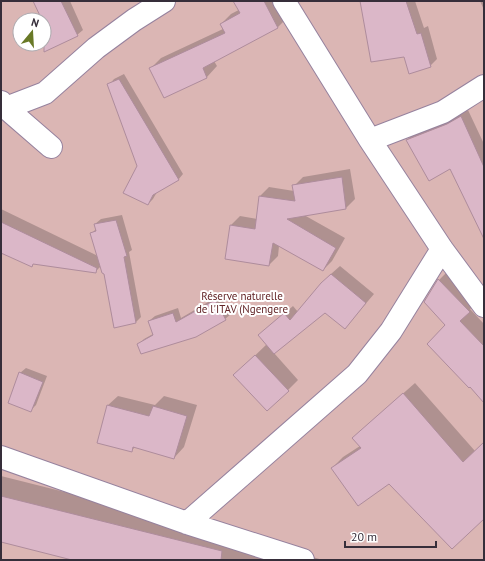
<svg xmlns="http://www.w3.org/2000/svg" width="485" height="561" viewBox="0 0 485 561" font-family="'PT Sans',sans-serif">
<style>
.green{fill:#dbb6b4;fill-rule:evenodd}
.shadow{fill:#0003}
.building{fill:#dbb7c8;stroke:#ae8c9c}
.lines{fill:none;stroke-linecap:round;stroke-linejoin:round}
.minor-casing{stroke:#96829e;stroke-width:24}
.minor{stroke:#fff;stroke-width:22}
.labels{text-anchor:middle;stroke-width:4;stroke-linejoin:round;paint-order:stroke}
.park-label{font-size:11px;fill:#622426;stroke:#fff}
</style>
<rect width="100%" height="100%" fill="#f9f0fc"/>
<path class="green" d="M 1,1 L 484,1 L 484,560 L 1,560 ZM 20,20 L 44,20 L 44,44 L 20,44 Z"/>
<path class="shadow" d="M 34,1 L 70,1 L 83,30 L 77,35 L 44,38 L 44,20 Z
M 256,1 L 280,1 L 288,17 L 278,27 L 214,61 L 217,66 L 207,77 L 164,97 L 150,69 L 161,58 L 223,29 L 221,24 L 231,14 Z
M 361,1 L 415,1 L 424,28 L 428,26 L 437,59 L 430,66 L 405,56 Z
M 480,1 L 484,1 L 484,10 Z
M 124,74 L 183,174 L 178,180 L 157,192 L 153,199 L 148,204 L 139,166 L 109,85 L 114,79 Z
M 468,110 L 484,144 L 484,197 L 451,168 L 407,140 L 414,133 L 456,117 Z
M 350,169 L 355,199 L 346,208 L 304,215 L 345,238 L 332,261 L 323,270 L 279,246 L 278,256 L 269,265 L 226,258 L 231,225 L 240,216 L 257,219 L 260,196 L 269,187 L 294,191 L 294,186 L 303,177 Z
M 1,209 L 98,256 L 92,233 L 96,229 L 95,224 L 101,219 L 122,215 L 132,250 L 129,252 L 141,317 L 136,322 L 114,326 L 104,273 L 101,266 L 95,272 L 34,263 L 31,266 L 3,252 L 1,258 Z
M 340,266 L 374,294 L 345,328 L 325,311 L 274,353 L 298,380 L 288,390 L 245,365 L 267,344 L 259,335 L 293,306 L 298,312 L 331,274 Z
M 450,269 L 480,300 L 470,309 L 484,324 L 484,401 L 446,325 L 425,302 L 439,280 Z
M 220,295 L 231,314 L 225,319 L 138,345 L 144,339 L 153,334 L 149,321 L 155,316 L 178,308 L 181,318 Z
M 26,368 L 47,376 L 36,405 L 31,410 L 20,373 Z
M 415,383 L 475,451 L 484,442 L 484,518 L 390,483 L 332,468 L 343,457 L 360,446 L 365,427 Z
M 118,396 L 155,405 L 164,396 L 197,405 L 184,447 L 174,458 L 136,446 L 131,451 L 107,406 Z
M 1,476 L 284,547 L 284,549 L 323,560 L 76,560 L 1,541 Z"/>
<path class="building" d="M 33,1 L 61,1 L 78,36 L 44,52 L 44,20 L 42,20 Z
M 233,1 L 264,1 L 278,28 L 203,68 L 207,78 L 164,98 L 149,68 L 225,33 L 220,24 L 240,13 Z
M 360,1 L 406,1 L 417,34 L 421,33 L 431,67 L 409,74 L 404,57 L 371,62 Z
M 119,79 L 179,180 L 153,195 L 148,205 L 123,193 L 137,166 L 107,84 Z
M 461,116 L 484,167 L 484,239 L 450,169 L 429,181 L 406,140 L 447,124 Z
M 342,177 L 346,209 L 287,219 L 336,248 L 323,271 L 273,243 L 269,266 L 225,259 L 230,225 L 255,229 L 259,196 L 295,201 L 292,185 Z
M 116,220 L 127,256 L 124,257 L 136,323 L 114,328 L 104,274 L 102,273 L 90,233 L 96,231 L 94,224 Z
M 1,222 L 97,268 L 96,273 L 33,264 L 32,267 L 1,253 Z
M 331,274 L 366,303 L 345,329 L 325,313 L 274,354 L 258,335 L 284,313 L 290,320 L 321,283 Z
M 438,279 L 470,312 L 460,321 L 484,346 L 484,403 L 470,387 L 469,388 L 427,344 L 445,325 L 424,302 Z
M 215,300 L 226,320 L 196,337 L 141,354 L 137,344 L 153,335 L 148,321 L 173,313 L 176,322 Z
M 255,355 L 289,391 L 267,411 L 233,375 Z
M 19,372 L 43,382 L 31,412 L 8,403 Z
M 403,393 L 463,462 L 484,442 L 484,519 L 452,549 L 389,484 L 358,506 L 331,468 L 361,448 L 352,438 Z
M 107,405 L 149,416 L 153,406 L 187,416 L 174,459 L 133,447 L 132,452 L 97,443 Z
M 1,496 L 222,551 L 221,560 L 72,560 L 1,542 Z"/>
<g class="lines">
<g class="minor-casing">
<path id="minor" d="M 284,1 L 370,140 L 442,249 L 484,306
M 1,102 L 6,108 L 51,147
M 1,107 L 6,108 L 45,93 L 96,48 L 134,20 L 164,1
M 370,140 L 443,112 L 484,86
M 1,457 L 187,523 L 303,560
M 187,523 L 357,374 L 391,331 L 442,249"/>
</g>
<use href="#minor" class="minor"/>
</g>
<g class="labels">
<g class="park-label">
<text x="242" y="300">Réserve naturelle<tspan x="242" dy="13">de l'ITAV (Ngengere</tspan></text>
</g>
</g>
<rect width="485" height="561" fill="none" stroke="#362e3a" stroke-width="4"/>
<g transform="translate(32 32) rotate(18)"><circle r="19" fill="#ffffff" stroke="#afabb0"/>
<path d="M0-3L7 15L0 10L-7 15Z" fill="#697927"/>
<text y="-6" font-size="11" font-weight="bold" text-anchor="middle" fill="#362e3a">N</text>
</g>
<path d="M345 541v6h91v-6" fill="none" stroke="#362e3a" stroke-width="2"/>
<text x="351" y="541" font-size="12" fill="#362e3a" stroke="#ffffff" stroke-width="3" paint-order="stroke">20 m</text>
</svg>
